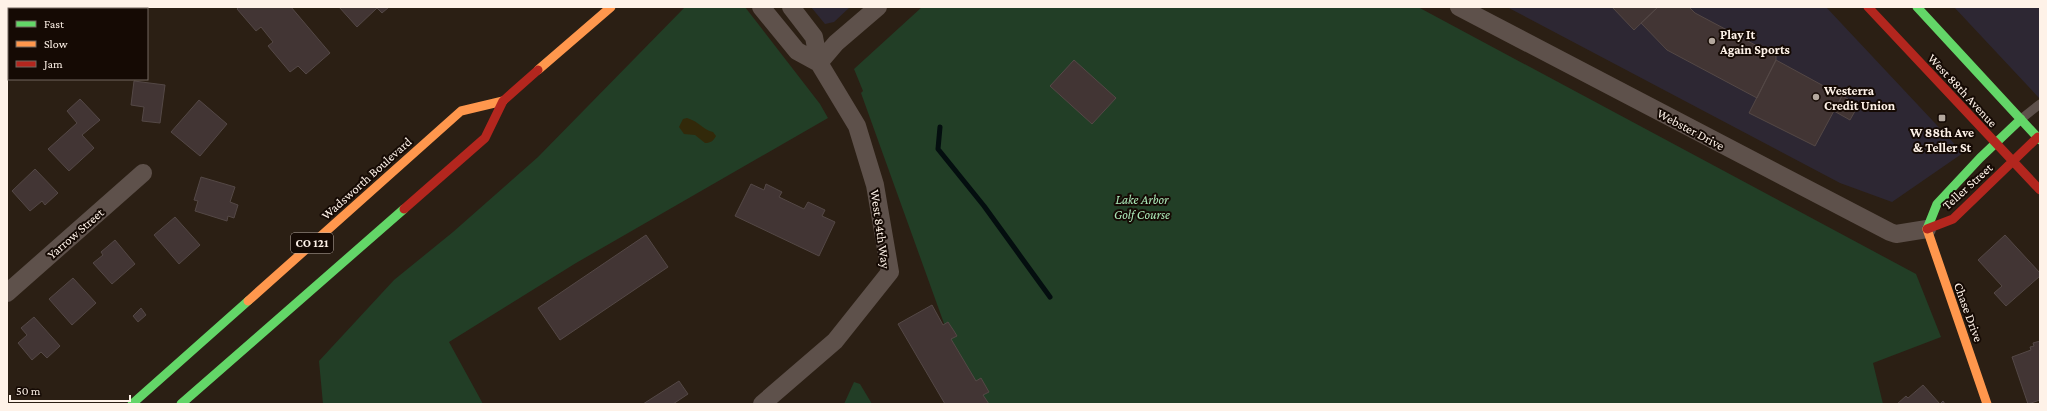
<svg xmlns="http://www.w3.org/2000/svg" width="2047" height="411" viewBox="0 0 2047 411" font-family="'Crimson Pro',serif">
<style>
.commercial{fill:#2d2733}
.green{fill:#223e26}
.sand{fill:#32290a}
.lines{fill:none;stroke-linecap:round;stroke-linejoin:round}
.stream{stroke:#040e0f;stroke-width:5}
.building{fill:#423534;stroke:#544846}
.lane{stroke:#5e514b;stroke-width:9}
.street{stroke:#5e514b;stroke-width:18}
.fast{stroke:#63d668;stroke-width:9}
.slow{stroke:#ff974d;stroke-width:9}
.jam{stroke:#b3261e;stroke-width:9}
.poi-dot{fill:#b4a89e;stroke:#150a04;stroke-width:1.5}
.labels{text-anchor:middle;stroke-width:4;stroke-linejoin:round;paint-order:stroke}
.shield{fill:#150a04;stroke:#b8aca4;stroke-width:1}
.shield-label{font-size:12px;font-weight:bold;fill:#fef2e8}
.poi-label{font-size:13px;font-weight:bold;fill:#fef2e8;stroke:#150a04;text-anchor:start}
.street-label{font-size:13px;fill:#fef2e8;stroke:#150a04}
.park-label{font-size:13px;font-style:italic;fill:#abe8b8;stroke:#150a04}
</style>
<rect width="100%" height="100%" fill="#2b1f14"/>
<path class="commercial" d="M 811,7 L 850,7 L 834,22 L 825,24 Z
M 1507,7 L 1826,7 L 1963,153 L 1892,202 L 1840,183 Z
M 1954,7 L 2040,7 L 2040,99 Z"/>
<path class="green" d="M 685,7 L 745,7 L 820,104 L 828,118 L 576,263 L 449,342 L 483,404 L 323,404 L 319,361 L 394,280 L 453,232 L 538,157 Z
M 922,7 L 1418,7 L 1916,274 L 1941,337 L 1873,363 L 1883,404 L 973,404 L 861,93 L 863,91 L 854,69 Z
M 854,382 L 860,384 L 872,404 L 844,404 Z"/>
<path class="sand" d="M 687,118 C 700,122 703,130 713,132 L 716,136 C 713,141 711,143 705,143 L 695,135 L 684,134 L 679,127 L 683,119 Z"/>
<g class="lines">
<path class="stream" d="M 940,127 L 938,149 L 984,206 L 1050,297"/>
</g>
<path class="building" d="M 239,7 L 291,7 L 330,53 L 306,74 L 298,66 L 290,72 L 268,46 L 273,42 L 261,27 L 256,31 L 237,9 Z
M 339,7 L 389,7 L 382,13 L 377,8 L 357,27 Z
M 1612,7 L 1658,7 L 1634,30 Z
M 1658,7 L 1689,7 L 1695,13 L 1776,56 L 1776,60 L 1757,98 L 1667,50 L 1641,23 Z
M 1074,60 L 1116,98 L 1092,124 L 1050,86 Z
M 1776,60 L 1842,96 L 1815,146 L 1749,113 Z
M 134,81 L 165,85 L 160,123 L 142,121 L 144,107 L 131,105 Z
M 1842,96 L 1859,104 L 1850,120 L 1834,111 Z
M 80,99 L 100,120 L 82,135 L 94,148 L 69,171 L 48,149 L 77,123 L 67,111 Z
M 199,100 L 227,124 L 200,156 L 171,132 Z
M 35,169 L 58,193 L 45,205 L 42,201 L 30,211 L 12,191 Z
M 201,177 L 235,187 L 230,202 L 238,205 L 234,218 L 228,216 L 227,221 L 195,211 L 198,201 L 194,200 Z
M 751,184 L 764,190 L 766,184 L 782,192 L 779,197 L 804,209 L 808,202 L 825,210 L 822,216 L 835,222 L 819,256 L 735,216 Z
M 175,217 L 200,245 L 179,264 L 154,235 Z
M 646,235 L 668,267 L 560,340 L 538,308 Z
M 2005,235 L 2040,273 L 2040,276 L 2006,306 L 1994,293 L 2002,286 L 1978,260 Z
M 115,240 L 135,264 L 112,284 L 93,263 L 103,255 L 101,252 Z
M 73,278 L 96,303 L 72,325 L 49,299 Z
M 932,305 L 943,325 L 948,322 L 954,331 L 957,336 L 951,339 L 976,381 L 981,378 L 989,392 L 983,395 L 989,404 L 945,404 L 898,324 Z
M 141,308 L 146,315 L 138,322 L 133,316 Z
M 34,317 L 60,346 L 47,358 L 41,352 L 32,360 L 18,343 L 27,335 L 21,328 Z
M 2040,341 L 2040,400 L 2028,404 L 2012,357 L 2031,350 L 2030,347 L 2034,346 L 2033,343 Z
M 679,381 L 688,394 L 673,404 L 643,404 Z
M 1923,385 L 1940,404 L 1943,401 L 1945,404 L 1897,404 L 1906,396 L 1908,398 Z"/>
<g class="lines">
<path class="lane" d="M 2021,119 L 2040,104"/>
<path class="street" d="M 761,7 L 797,51 L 819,63
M 1459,7 L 1890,232 L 1896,234 L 1927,229
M 819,63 L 836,43 L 878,7
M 7,293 L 143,173
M 762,404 L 835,341 L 890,272 L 875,185 L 857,126 L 819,63 L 814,37 L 791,7"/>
<path class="fast" d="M 1917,7 L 2040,140
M 1927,229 L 1937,204 L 1980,158 L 2021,119
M 132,404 L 248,301
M 181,404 L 404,209"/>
<path class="slow" d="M 538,70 L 611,7
M 1927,229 L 1987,404
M 248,301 L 461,111 L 503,101"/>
<path class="jam" d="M 1868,7 L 2040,190
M 404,209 L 485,138 L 503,101 L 538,70
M 1927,229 L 1953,219 L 2038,137"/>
</g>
<g class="poi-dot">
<circle cx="1712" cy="41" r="4"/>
<circle cx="1816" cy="97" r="4"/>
<rect x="1938" y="114" width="8" height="8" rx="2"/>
</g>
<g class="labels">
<rect class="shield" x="291" y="233" width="42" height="20" rx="3"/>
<g class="shield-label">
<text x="312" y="247">CO 121</text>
</g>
<g class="poi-label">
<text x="1720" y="39">Play It<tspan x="1720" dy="15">Again Sports</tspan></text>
<text x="1824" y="95">Westerra<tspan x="1824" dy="15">Credit Union</tspan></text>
<text x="1942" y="137" text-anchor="middle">W 88th Ave<tspan x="1942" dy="15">&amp; Teller St</tspan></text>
</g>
<g class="street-label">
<text transform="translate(1963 90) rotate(47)" y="5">West 88th Avenue</text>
<text transform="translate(1691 129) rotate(28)" y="5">Webster Drive</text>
<text transform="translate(366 178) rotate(-42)" y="5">Wadsworth Boulevard</text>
<text transform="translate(1967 186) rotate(-42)" y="5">Teller Street</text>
<text transform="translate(881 229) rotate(82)" y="5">West 84th Way</text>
<text transform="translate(75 233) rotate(-41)" y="5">Yarrow Street</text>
<text transform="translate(1969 312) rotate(70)" y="5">Chase Drive</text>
</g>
<g class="park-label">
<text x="1142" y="204">Lake Arbor<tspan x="1142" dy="15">Golf Course</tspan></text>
</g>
</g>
<rect width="2047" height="411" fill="none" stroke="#fef2e8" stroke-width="16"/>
<rect x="8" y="8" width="140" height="72" fill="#150a04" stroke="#72675f"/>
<rect x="16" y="21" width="20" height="6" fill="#63d668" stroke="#72675f"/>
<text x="44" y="28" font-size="12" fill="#fef2e8">Fast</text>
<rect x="16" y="41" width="20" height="6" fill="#ff974d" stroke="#72675f"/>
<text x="44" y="48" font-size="12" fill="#fef2e8">Slow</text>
<rect x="16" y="61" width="20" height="6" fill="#b3261e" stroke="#72675f"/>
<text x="44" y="68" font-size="12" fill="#fef2e8">Jam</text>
<path d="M10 395v6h120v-6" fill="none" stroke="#fef2e8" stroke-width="2"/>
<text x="16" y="395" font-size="12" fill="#fef2e8" stroke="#150a04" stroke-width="3" paint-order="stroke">50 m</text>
</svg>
